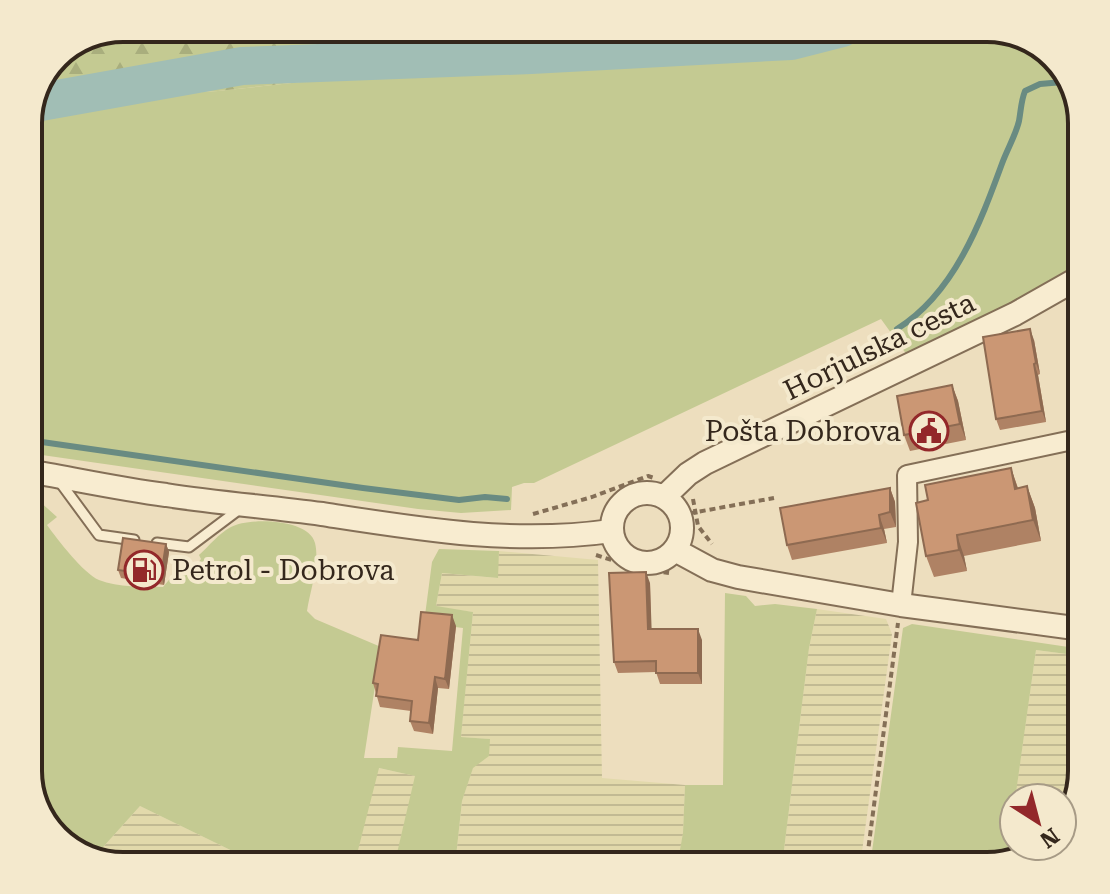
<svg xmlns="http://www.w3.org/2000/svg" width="1110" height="894" viewBox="0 0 1110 894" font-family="'Roboto Serif',serif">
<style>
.farmland{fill:url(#farmland-rules)}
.grass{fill:#c4ca92}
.forest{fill:url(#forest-firs)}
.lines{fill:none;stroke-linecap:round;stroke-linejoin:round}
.stream{stroke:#698b82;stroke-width:6}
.river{stroke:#a1beb5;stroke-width:38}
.service-casing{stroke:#846f57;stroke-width:13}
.minor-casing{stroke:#846f57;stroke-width:22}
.tertiary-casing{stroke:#846f57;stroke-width:26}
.path{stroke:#846f57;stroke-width:4;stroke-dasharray:6 4;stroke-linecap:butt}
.service{stroke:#f8ecd0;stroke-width:9}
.minor{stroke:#f8ecd0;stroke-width:18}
.tertiary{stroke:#f8ecd0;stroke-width:22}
.wall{fill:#af8264}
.shaded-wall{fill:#8e6a51}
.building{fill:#cb9774;stroke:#8e6a51;stroke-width:2}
.labels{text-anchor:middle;stroke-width:8;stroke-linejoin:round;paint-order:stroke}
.street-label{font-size:28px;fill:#34271c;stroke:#f4e9cd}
.poi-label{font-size:28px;fill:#34271c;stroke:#f4e9cd;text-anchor:end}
.rim{fill:none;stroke:#34271c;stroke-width:4}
</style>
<defs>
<pattern id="farmland-rules" width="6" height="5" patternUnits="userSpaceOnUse" patternTransform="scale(2)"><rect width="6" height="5" fill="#e2d9ab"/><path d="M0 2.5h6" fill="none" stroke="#c2ba93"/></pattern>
<pattern id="forest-firs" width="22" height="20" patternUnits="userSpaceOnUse" patternTransform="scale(2)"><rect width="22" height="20" fill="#c4ca92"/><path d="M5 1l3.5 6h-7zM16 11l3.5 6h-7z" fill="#a9ae7d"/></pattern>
</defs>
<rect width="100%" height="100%" fill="#eddebe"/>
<path class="farmland" d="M 499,551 L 598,560 L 602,778 L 685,785 L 683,834 L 677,866 L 455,866 L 462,801 L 473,767 L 489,755 L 489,739 L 461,737 L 473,612 L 436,607 L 442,573 L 497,578 Z
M 817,609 L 886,619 L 892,634 L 860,866 L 782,866 L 809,648 Z
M 1036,650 L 1082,656 L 1082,777 L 1062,825 L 1062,798 L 1015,798 Z
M 378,768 L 416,776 L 394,866 L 354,866 Z
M 140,806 L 263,866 L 123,866 L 95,856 Z"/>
<path class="grass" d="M 889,28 L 987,28 L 1049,51 L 1082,123 L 1082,265 L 938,342 L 907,355 L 881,319 L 534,483 L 524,483 L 512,487 L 511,510 L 461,513 L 418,509 L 28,453 L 28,116 L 76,100 L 218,91 L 366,75 L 466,69 L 577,70 L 729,59 Z
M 28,491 L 57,517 L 47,525 C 58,540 83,573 99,580 C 118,588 144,586 163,587 L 173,575 L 189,575 L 201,559 L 199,555 C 210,545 218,534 231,527 C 250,517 309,519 315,543 C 320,563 310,591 307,611 L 315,619 L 381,647 L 364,758 L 397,758 L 398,747 L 452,751 L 463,628 L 424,623 L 432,562 L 439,549 L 499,551 L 498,578 L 442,573 L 436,606 L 473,612 L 461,737 L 490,739 L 489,756 L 473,768 L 462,801 L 455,866 L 394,866 L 415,776 L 379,768 L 354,866 L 263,866 L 140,806 L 95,856 L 61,843 L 28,777 Z
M 725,593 L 746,596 L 755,606 L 775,604 L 817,609 L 809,648 L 782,866 L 677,866 L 683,833 L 685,785 L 723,785 Z
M 912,624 L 1082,649 L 1082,656 L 1036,650 L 1007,857 L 987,866 L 870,866 L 903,628 Z"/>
<path class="forest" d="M 123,28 L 889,28 L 729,59 L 577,70 L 466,69 L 366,75 L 218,91 L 76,100 L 28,116 L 60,52 Z"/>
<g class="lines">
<path class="stream" d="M 897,329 C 955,293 981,221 1003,161 C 1008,148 1016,134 1019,121 C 1021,110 1021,101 1025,91 L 1040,84 L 1063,82
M 28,440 L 363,488 L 459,500 L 485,497 L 507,499"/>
<path class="river" d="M 35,103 L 242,66 L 531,55 L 791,41 L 842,28"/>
<g class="service-casing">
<path id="service" d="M 60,482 L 99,535 L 134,540
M 157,543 L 189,547 L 241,508"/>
</g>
<g class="minor-casing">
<path id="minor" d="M 901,605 L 908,542 L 907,475 L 1082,438"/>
</g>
<g class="tertiary-casing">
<path id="tertiary" d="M 28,471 C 74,479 120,489 166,495 C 218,503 270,507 322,514 C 419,529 513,545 611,531
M612 528a35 35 0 1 1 70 0a35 35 0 1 1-70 0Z
M 664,497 L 688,474 L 705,463 L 1015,314 L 1082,276
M 675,550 L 712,570 L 738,577 L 901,605 L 1082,629"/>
</g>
<path class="path" d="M 693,499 L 698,526 L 712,544
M 533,514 L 592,497 L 648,476 L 654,478
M 680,515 L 774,498
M 596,555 L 643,570 L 669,573
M 866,866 L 898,623"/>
<use href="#service" class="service"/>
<use href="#minor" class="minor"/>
<use href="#tertiary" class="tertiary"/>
</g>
<path class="wall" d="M 1034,340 L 1040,374 L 1038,375 L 1046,422 L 1000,430 L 996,419 Z
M 952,385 L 958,401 L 966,440 L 910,451 L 904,435 Z
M 1011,468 L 1018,488 L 1027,486 L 1035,508 L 1041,541 L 964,556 L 967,571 L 934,577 L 926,556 L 928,500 Z
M 890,488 L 895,502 L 896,527 L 884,529 L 887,543 L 792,560 L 787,545 Z
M 166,544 L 169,552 L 164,585 L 121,578 L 118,570 Z
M 650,583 L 651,629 L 702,640 L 702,684 L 660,684 L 656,672 L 618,673 L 614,662 Z
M 456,626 L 449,689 L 438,688 L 433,734 L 414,731 L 410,721 L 411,711 L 380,707 L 373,683 Z"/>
<path class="shaded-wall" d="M 1030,329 L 1034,340 L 1040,374 L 1036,363 Z
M 1034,364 L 1038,375 L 1046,422 L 1042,411 Z
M 952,385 L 958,401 L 966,440 L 960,424 Z
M 1011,468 L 1018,489 L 1015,489 Z
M 1027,486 L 1035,508 L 1041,541 L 1033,520 Z
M 890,488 L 895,502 L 896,527 L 890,512 Z
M 879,515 L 884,529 L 887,543 L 881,528 Z
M 957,535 L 964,556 L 967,571 L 959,550 Z
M 166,544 L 169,552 L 164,585 L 161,576 Z
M 646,572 L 650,583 L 652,640 L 648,629 Z
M 452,615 L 456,626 L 449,689 L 445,679 Z
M 698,629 L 702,640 L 702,684 L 698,673 Z
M 435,677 L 438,688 L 433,734 L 429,723 Z"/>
<path class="building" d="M 1030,329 L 1036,363 L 1034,364 L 1042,411 L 996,419 L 983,337 Z
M 952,385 L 960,424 L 904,435 L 897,396 Z
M 1011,468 L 1015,489 L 1027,486 L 1033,520 L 957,535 L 959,550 L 926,556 L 916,503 L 928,500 L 925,485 Z
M 890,488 L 890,512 L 879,515 L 881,528 L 787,545 L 780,508 Z
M 123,538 L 166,544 L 161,576 L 118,570 Z
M 646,572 L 648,629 L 698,629 L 698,673 L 656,673 L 656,661 L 614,662 L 609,573 Z
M 421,612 L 452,615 L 445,679 L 435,677 L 429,723 L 410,721 L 412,701 L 376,696 L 378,684 L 373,683 L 381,635 L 418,640 Z"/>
<defs>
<g id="civic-ring" transform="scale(2)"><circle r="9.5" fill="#f4e9cd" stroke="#93282a" stroke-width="1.5"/><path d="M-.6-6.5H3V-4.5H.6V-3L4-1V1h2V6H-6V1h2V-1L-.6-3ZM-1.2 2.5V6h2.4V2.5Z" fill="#93282a"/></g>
<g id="fuel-ring" transform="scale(2)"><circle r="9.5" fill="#f4e9cd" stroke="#93282a" stroke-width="1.5"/><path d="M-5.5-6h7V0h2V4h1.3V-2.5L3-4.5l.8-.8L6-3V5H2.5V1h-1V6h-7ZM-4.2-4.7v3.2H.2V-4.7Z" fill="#93282a"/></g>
</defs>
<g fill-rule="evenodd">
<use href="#civic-ring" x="929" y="431"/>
<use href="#fuel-ring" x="144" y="570"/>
</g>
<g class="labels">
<g class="street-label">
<text transform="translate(879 346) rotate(-26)" y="10">Horjulska cesta</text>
</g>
<g class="poi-label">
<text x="901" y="441">Pošta Dobrova</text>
<text x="172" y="580" text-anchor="start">Petrol - Dobrova</text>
</g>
</g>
<path d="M0 0H1110V894H0ZM123 42H987A81 81 0 0 1 1068 123V771A81 81 0 0 1 987 852H123A81 81 0 0 1 42 771V123A81 81 0 0 1 123 42Z" fill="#f4e9cd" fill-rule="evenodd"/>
<path class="rim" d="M123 42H987A81 81 0 0 1 1068 123V771A81 81 0 0 1 987 852H123A81 81 0 0 1 42 771V123A81 81 0 0 1 123 42Z"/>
<g transform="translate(1038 822) rotate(144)"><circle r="38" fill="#f4e9cd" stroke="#a79b86" stroke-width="2"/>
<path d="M0-6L14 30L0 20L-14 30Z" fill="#93282a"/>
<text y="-12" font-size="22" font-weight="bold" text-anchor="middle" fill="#34271c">N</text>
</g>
</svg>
